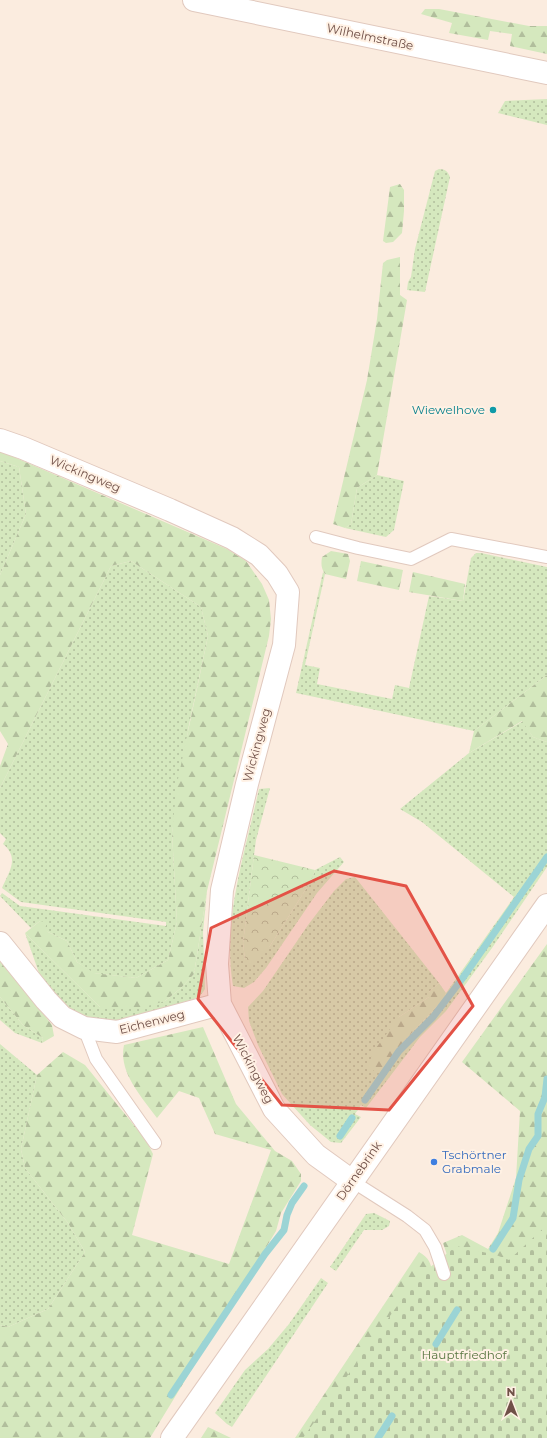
<svg xmlns="http://www.w3.org/2000/svg" width="547" height="1438" viewBox="0 0 547 1438" font-family="Montserrat,sans-serif">
<style>
.grass{fill:url(#grass-dots)}
.forest{fill:url(#forest-firs)}
.cemetery{fill:url(#cemetery-stones)}
.park{fill:url(#park-crowns)}
.lines{fill:none;stroke-linecap:round;stroke-linejoin:round}
.stream{stroke:#9bd4d5;stroke-width:7}
.lane-casing{stroke:#e1c9be;stroke-width:14}
.street-casing{stroke:#e1c9be;stroke-width:24}
.lane{stroke:#fff;stroke-width:12}
.street{stroke:#fff;stroke-width:22}
.marked{fill:#e35246;fill-opacity:0.2;stroke:#e35246;stroke-width:3;stroke-linejoin:round}
.culture-dot{fill:#0f9aa8;stroke:#fff1e4;stroke-width:1.5}
.shop-dot{fill:#3f7fe0;stroke:#fff1e4;stroke-width:1.5}
.labels{text-anchor:middle;stroke-width:4;stroke-linejoin:round;paint-order:stroke}
.street-label{font-size:12px;fill:#705048;stroke:#fff1e4}
.culture-label{font-size:12px;fill:#0d838f;stroke:#fff1e4;text-anchor:end}
.shop-label{font-size:12px;fill:#366cbe;stroke:#fff1e4;text-anchor:start}
.park-label{font-size:12px;fill:#587641;stroke:#fff1e4}
</style>
<defs>
<pattern id="grass-dots" width="8" height="8" patternUnits="userSpaceOnUse"><rect width="8" height="8" fill="#d5e8be"/><path d="M2 2h.1M6 6h.1" fill="none" stroke="#b1be9c" stroke-width="1.8" stroke-linecap="round"/></pattern>
<pattern id="forest-firs" width="22" height="20" patternUnits="userSpaceOnUse"><rect width="22" height="20" fill="#d5e8be"/><path d="M5 1l3.5 6h-7zM16 11l3.5 6h-7z" fill="#b1be9c"/></pattern>
<pattern id="cemetery-stones" width="16" height="16" patternUnits="userSpaceOnUse"><rect width="16" height="16" fill="#d5e8be"/><path d="M2 7V4a2 2 0 0 1 4 0v3zM10 15v-3a2 2 0 0 1 4 0v3z" fill="#b1be9c"/></pattern>
<pattern id="park-crowns" width="20" height="18" patternUnits="userSpaceOnUse"><rect width="20" height="18" fill="#d5e8be"/><path d="M2 6a3 3 0 1 1 6 0M12 15a3 3 0 1 1 6 0" fill="none" stroke="#b1be9c"/></pattern>
</defs>
<rect width="100%" height="100%" fill="#fbecdf"/>
<path class="grass" d="M 547,99 L 547,125 L 498,113 L 505,101 Z
M 439,169 C 446,169 448,172 450,177 L 425,292 L 407,290 L 408,282 L 411,277 L 415,249 L 435,171 Z
M 0,461 L 19,467 L 26,514 L 0,575 Z
M 377,475 L 404,481 L 394,530 L 386,537 L 345,528 L 351,524 L 357,488 Z
M 476,553 L 481,553 L 547,567 L 547,675 L 474,731 L 296,693 L 323,572 L 325,574 L 305,665 L 320,668 L 317,684 L 392,699 L 395,685 L 409,688 L 429,596 L 463,601 L 471,558 Z
M 131,561 L 201,607 L 208,636 L 189,725 L 172,833 L 177,922 L 168,960 L 136,978 L 93,973 L 77,962 L 67,941 L 48,932 L 40,921 L 31,928 L 0,896 L 2,893 L 20,906 L 166,926 L 166,922 L 21,902 L 2,888 C 9,872 20,858 3,844 L 6,839 L 0,833 L 0,788 L 111,566 Z
M 523,721 L 533,737 L 547,742 L 547,867 L 492,948 L 446,1011 L 420,1037 L 366,1108 L 361,1105 L 355,1114 L 361,1117 L 341,1143 L 331,1142 L 310,1125 L 282,1094 L 258,1045 L 249,1021 L 248,1007 L 263,991 L 308,925 L 334,891 L 346,879 L 355,877 L 439,983 L 429,992 L 429,997 L 399,1017 L 381,1072 L 405,1040 L 444,999 L 446,993 L 514,897 L 422,822 L 400,809 L 469,753 Z
M 270,788 L 256,840 L 254,855 L 243,943 L 245,960 L 270,946 L 311,881 L 315,870 L 340,857 L 344,862 L 317,893 L 266,968 L 254,982 L 244,988 L 233,986 C 222,920 245,853 259,789 Z
M 207,891 L 203,932 L 205,989 C 200,999 190,1000 180,1003 L 178,1008 L 110,1024 L 84,1020 L 70,1011 L 43,982 L 39,973 L 25,933 L 100,1007 L 165,1001 L 181,988 L 194,974 Z
M 0,997 L 23,1025 L 43,1038 L 42,1043 L 15,1033 L 0,1020 Z
M 0,1044 L 37,1075 L 21,1149 L 25,1168 L 68,1223 L 85,1252 L 48,1309 L 8,1327 L 0,1325 Z
M 374,1213 L 390,1221 L 389,1226 L 382,1230 L 364,1230 L 336,1271 L 330,1267 L 366,1214 Z
M 321,1278 L 328,1283 L 232,1427 L 227,1424 L 215,1413 L 245,1370 L 268,1349 L 289,1324 Z"/>
<path class="forest" d="M 425,9 L 439,9 L 529,26 L 547,26 L 547,54 L 510,46 L 512,34 L 490,31 L 488,40 L 449,33 L 452,23 L 421,14 Z
M 400,184 L 404,190 L 404,211 L 402,233 L 393,242 L 386,243 L 383,241 L 390,187 Z
M 400,257 L 400,295 L 407,300 L 377,475 L 357,488 L 351,524 L 345,528 L 333,524 L 367,380 L 377,319 L 383,263 L 387,260 Z
M 0,451 L 227,549 L 246,561 L 262,584 L 269,600 L 271,619 L 269,636 L 207,891 L 194,974 L 181,988 L 165,1001 L 144,1007 L 100,1007 L 25,933 L 40,921 L 45,922 L 48,932 L 67,941 L 77,962 L 94,973 L 136,978 L 168,960 L 177,922 L 172,833 L 177,784 L 208,636 L 201,607 L 131,561 L 111,566 L 0,788 L 0,766 L 8,744 L 0,731 L 0,575 L 26,514 L 19,467 L 0,461 Z
M 331,551 L 348,554 L 350,561 L 346,579 L 325,574 C 321,568 321,564 322,557 Z
M 361,561 L 403,570 L 399,590 L 357,581 Z
M 413,572 L 465,584 L 463,601 L 409,592 Z
M 547,675 L 547,742 L 533,737 L 522,721 L 469,753 L 474,731 Z
M 547,944 L 547,1237 L 514,1265 L 447,1255 L 443,1243 L 462,1235 L 488,1249 L 498,1233 L 516,1178 L 520,1111 L 462,1062 Z
M 0,959 L 52,1025 L 54,1036 L 42,1043 L 43,1038 L 23,1025 L 0,997 Z
M 439,983 L 446,993 L 444,999 L 405,1040 L 381,1072 L 376,1072 L 368,1067 L 373,1052 L 399,1017 L 429,997 L 429,992 Z
M 203,1027 L 236,1104 L 275,1151 L 292,1161 L 301,1174 L 301,1181 L 281,1213 L 276,1231 L 150,1438 L 0,1438 L 0,1325 L 8,1327 L 48,1309 L 85,1252 L 68,1223 L 25,1168 L 21,1149 L 37,1075 L 63,1052 L 85,1065 L 146,1140 L 153,1154 L 132,1235 L 229,1264 L 271,1150 L 215,1134 L 199,1098 L 179,1091 L 157,1118 C 142,1097 118,1072 124,1045 Z
M 419,1252 C 435,1261 431,1271 432,1287 L 312,1438 L 295,1438 Z
M 208,1427 L 231,1438 L 201,1438 Z"/>
<path class="cemetery" d="M 547,1225 L 547,1438 L 303,1438 L 417,1278 L 456,1246 L 496,1255 L 509,1260 Z"/>
<path class="park" d="M 254,855 L 315,870 L 311,881 L 270,946 L 250,965 L 245,960 L 243,943 Z"/>
<g class="lines">
<path class="stream" d="M 365,1100 L 399,1051 L 433,1017 L 462,979 L 547,857
M 340,1136 L 352,1118
M 493,1249 L 513,1218 L 519,1180 L 529,1149 L 538,1136 L 538,1114 L 545,1097 L 547,1079
M 436,1344 L 457,1310
M 171,1395 L 265,1254 L 284,1230 L 287,1215 L 292,1203 L 304,1186
M 378,1438 L 392,1416"/>
<g class="lane-casing">
<path id="lane" d="M 316,537 L 358,548 L 411,559 L 451,539 L 547,557
M 84,1028 L 96,1059 L 155,1143
M 352,1181 L 407,1216 L 425,1230 L 435,1247 L 444,1274"/>
</g>
<g class="street-casing">
<path id="street" d="M 194,0 L 547,73
M 0,440 L 23,448 L 170,510 L 232,538 L 259,555 L 277,574 L 288,592 L 284,645 L 247,784 L 222,890 L 217,964 L 220,1004 L 274,1109 L 316,1155 L 352,1181
M 0,943 L 46,1000 L 62,1017 L 84,1028 L 117,1032 L 220,1004
M 172,1438 L 547,905"/>
</g>
<use href="#lane" class="lane"/>
<use href="#street" class="street"/>
</g>
<path class="marked" d="M 334,871 L 406,886 L 473,1006 L 389,1110 L 282,1105 L 198,999 L 211,928 Z"/>
<circle class="culture-dot" cx="493" cy="410" r="4"/>
<circle class="shop-dot" cx="434" cy="1162" r="4"/>
<g class="labels">
<g class="street-label">
<text transform="translate(370 37) rotate(12)" y="4">Wilhelmstraße</text>
<text transform="translate(85 474) rotate(23)" y="4">Wickingweg</text>
<text transform="translate(257 745) rotate(-75)" y="4">Wickingweg</text>
<text transform="translate(152 1022) rotate(-14)" y="4">Eichenweg</text>
<text transform="translate(253 1069) rotate(63)" y="4">Wickingweg</text>
<text transform="translate(359 1171) rotate(-55)" y="4">Dörnebrink</text>
</g>
<g class="culture-label">
<text x="485" y="414">Wiewelhove</text>
</g>
<g class="shop-label">
<text x="442" y="1159">Tschörtner<tspan x="442" dy="14">Grabmale</tspan></text>
</g>
<g class="park-label">
<text x="464" y="1359">Hauptfriedhof</text>
</g>
</g>
<g transform="translate(511 1402)" stroke="#fff1e4" stroke-width="3" paint-order="stroke">
<path d="M0-3L7 15L0 10L-7 15Z" fill="#705048"/>
<text y="-6" font-size="11" font-weight="bold" text-anchor="middle" fill="#705048">N</text>
</g>
</svg>
